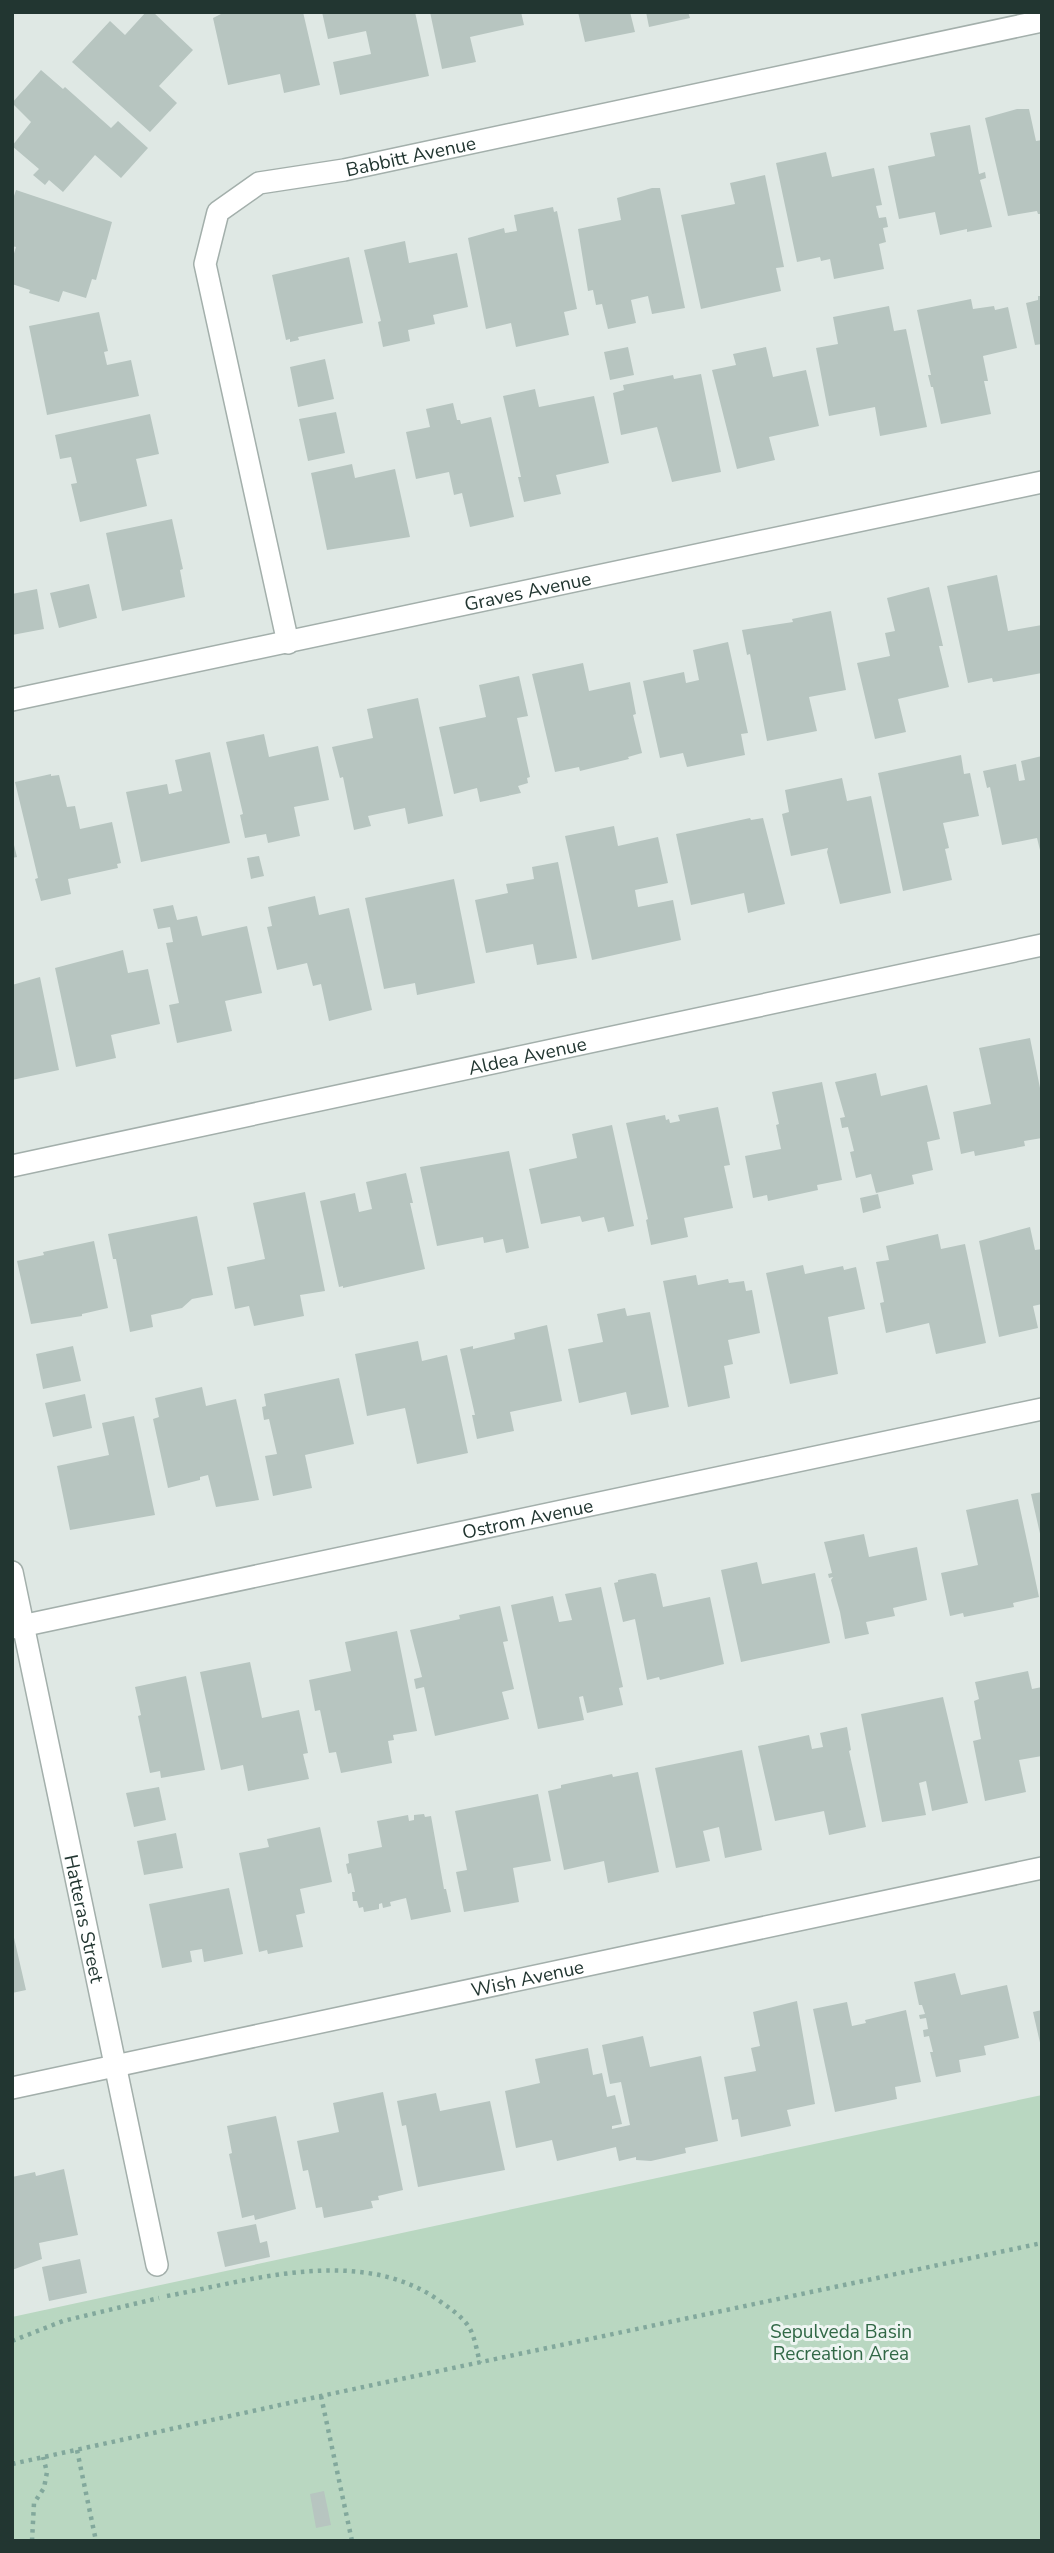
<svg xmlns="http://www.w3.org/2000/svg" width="1054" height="2553" viewBox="0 0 1054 2553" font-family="'Nunito Sans',sans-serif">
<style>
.green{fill:#b9d7c1}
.building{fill:#b7c5c0}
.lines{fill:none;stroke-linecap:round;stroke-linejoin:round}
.minor-casing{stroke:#a3afab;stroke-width:24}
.path{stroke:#82a89c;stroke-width:4.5;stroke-dasharray:3.5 5;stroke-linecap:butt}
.minor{stroke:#fff;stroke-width:21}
.labels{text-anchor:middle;stroke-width:6;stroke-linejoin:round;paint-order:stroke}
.street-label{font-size:19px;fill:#223631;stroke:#eef5f2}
.park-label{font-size:19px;fill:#316846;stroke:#eef5f2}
</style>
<rect width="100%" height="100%" fill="#dfe8e4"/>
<path class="green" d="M 1042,2095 L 1042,2541 L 12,2541 L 12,2317 Z"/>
<path class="building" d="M 146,12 L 153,12 L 193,50 L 159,86 L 177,103 L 150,132 L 72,62 L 110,21 L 125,35 Z
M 225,12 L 232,14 L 303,12 L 320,85 L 284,93 L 280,74 L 228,85 L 213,18 Z
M 322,12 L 415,12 L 429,76 L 340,95 L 333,62 L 371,54 L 366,31 L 328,39 Z
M 430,12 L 521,12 L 524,25 L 470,37 L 476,62 L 442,69 Z
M 578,12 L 630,12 L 635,32 L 585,42 Z
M 646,12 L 688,12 L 690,18 L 649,27 Z
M 41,70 L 63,89 L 65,87 L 111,128 L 118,121 L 148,148 L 121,178 L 95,155 L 63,192 L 49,180 L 45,185 L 33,175 L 39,169 L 12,146 L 31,122 L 12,103 Z
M 1017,109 L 1029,109 L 1036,141 L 1042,140 L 1042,214 L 1038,214 L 1037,211 L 1008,216 L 985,118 Z
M 970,125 L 979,174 L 985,172 L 986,178 L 980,180 L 992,227 L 967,232 L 967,229 L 940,235 L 935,212 L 899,219 L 888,166 L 935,156 L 930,133 Z
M 826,152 L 832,177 L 874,168 L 882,205 L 876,206 L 879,218 L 886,217 L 888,227 L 883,228 L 886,242 L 879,244 L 884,269 L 834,279 L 830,259 L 821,261 L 820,257 L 797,262 L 776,163 Z
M 765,175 L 784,267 L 776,268 L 781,291 L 701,309 L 681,215 L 735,204 L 730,183 Z
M 652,188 L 660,188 L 685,308 L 652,314 L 648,296 L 631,300 L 636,323 L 608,329 L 602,304 L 596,305 L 593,290 L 588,291 L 578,229 L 621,220 L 617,198 Z
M 16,190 L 112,222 L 96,280 L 92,279 L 86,298 L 63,291 L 59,302 L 29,293 L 30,290 L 12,284 L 12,260 L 16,247 L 12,246 L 12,202 Z
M 553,207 L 554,212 L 557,211 L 577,309 L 564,312 L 569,335 L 516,347 L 511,323 L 486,329 L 468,238 L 504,228 L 505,233 L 517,231 L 514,215 Z
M 405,241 L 409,263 L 457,253 L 468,307 L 433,315 L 435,324 L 408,330 L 410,341 L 383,347 L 378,322 L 381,321 L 364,250 Z
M 349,257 L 363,323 L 298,337 L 299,340 L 290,342 L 290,339 L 286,340 L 272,275 Z
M 1038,296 L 1042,296 L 1042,344 L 1035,345 L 1026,303 L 1038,300 Z
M 971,299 L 973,309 L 994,306 L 995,310 L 1008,307 L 1017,348 L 983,356 L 988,381 L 984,381 L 991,414 L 941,424 L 933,387 L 931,387 L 928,375 L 931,375 L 917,310 Z
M 889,306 L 894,331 L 906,329 L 927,427 L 880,436 L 875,407 L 829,416 L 816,348 L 838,344 L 833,317 Z
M 99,312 L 108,351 L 104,352 L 107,365 L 131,360 L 139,396 L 47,415 L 29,326 Z
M 628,347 L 634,375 L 610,380 L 604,352 Z
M 766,347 L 773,377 L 806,370 L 819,426 L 769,437 L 775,460 L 737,469 L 712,370 L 736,365 L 733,354 Z
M 325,359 L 334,399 L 298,407 L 290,367 Z
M 701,374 L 721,472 L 672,482 L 657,427 L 621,435 L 613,393 L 624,390 L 623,385 L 673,375 L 674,379 Z
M 535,389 L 539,407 L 594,396 L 609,463 L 556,475 L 561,494 L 524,502 L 518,477 L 521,477 L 503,396 Z
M 453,403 L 457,420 L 460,420 L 461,424 L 491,417 L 514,517 L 470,527 L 462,493 L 454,495 L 449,472 L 416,479 L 406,432 L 430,427 L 426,409 Z
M 336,412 L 345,453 L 308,461 L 299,419 Z
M 150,414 L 159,454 L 136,459 L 147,506 L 80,522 L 71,484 L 77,483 L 71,457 L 60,459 L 55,435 Z
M 352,464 L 355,478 L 395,469 L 410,537 L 327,550 L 311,473 Z
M 172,519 L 183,569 L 180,570 L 185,597 L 122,611 L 106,533 Z
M 997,575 L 1008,631 L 1042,625 L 1042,673 L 993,682 L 992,678 L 968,683 L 947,586 Z
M 89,584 L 97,618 L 59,628 L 50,593 Z
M 929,587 L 943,646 L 939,646 L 949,687 L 898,699 L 906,732 L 875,739 L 857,663 L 890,656 L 885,633 L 895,631 L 887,598 Z
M 37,589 L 44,629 L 12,635 L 12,594 Z
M 831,611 L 846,690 L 809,697 L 817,731 L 767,741 L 750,654 L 747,655 L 742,630 L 793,622 L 792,619 Z
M 728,642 L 748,733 L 741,734 L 745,755 L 687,767 L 683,753 L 660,758 L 643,681 L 684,672 L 686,683 L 699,680 L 693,650 Z
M 583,663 L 589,691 L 630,682 L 636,714 L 633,715 L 642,753 L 628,757 L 629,759 L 580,771 L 579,767 L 555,772 L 532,674 Z
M 519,676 L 528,716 L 517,718 L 530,777 L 527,778 L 528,783 L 518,786 L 521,793 L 480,802 L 477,788 L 454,794 L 439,727 L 486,717 L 479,685 Z
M 418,698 L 443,816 L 408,824 L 405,808 L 368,816 L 371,826 L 354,830 L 343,777 L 340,778 L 332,747 L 373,738 L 367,709 Z
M 264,734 L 269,757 L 318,746 L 329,800 L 294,807 L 300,836 L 268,843 L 266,834 L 245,838 L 240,815 L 243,814 L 226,742 Z
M 210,752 L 230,843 L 141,862 L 126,792 L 167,784 L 169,794 L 182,791 L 175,760 Z
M 961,755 L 964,774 L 970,773 L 979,816 L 943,823 L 949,848 L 945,849 L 952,880 L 903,891 L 878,773 Z
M 1042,756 L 1042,854 L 1041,854 L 1037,838 L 1002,845 L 990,787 L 987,788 L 983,771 L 1016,764 L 1019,781 L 1025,780 L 1021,761 Z
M 51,774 L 51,776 L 59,775 L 67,807 L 75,806 L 80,829 L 112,822 L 121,863 L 117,864 L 118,868 L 68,879 L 71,894 L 41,901 L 35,879 L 38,878 L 15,782 Z
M 842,778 L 847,801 L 871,796 L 891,893 L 840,904 L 827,852 L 828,848 L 791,856 L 782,814 L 789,812 L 785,790 Z
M 750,818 L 751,820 L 763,818 L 785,904 L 748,913 L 744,893 L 691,905 L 676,834 Z
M 614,826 L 618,846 L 658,837 L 668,883 L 635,890 L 638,907 L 673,900 L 681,940 L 592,960 L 565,836 Z
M 13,841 L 17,857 L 12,858 L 12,842 Z
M 259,856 L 264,876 L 251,879 L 247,858 Z
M 558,862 L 577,958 L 537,965 L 533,944 L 486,953 L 475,900 L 508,893 L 506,884 L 534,879 L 532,867 Z
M 454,879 L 475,983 L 417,995 L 415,983 L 384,989 L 365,898 Z
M 315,896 L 319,915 L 349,908 L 372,1010 L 329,1021 L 321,984 L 313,986 L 307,963 L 277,970 L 267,927 L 272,926 L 268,907 Z
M 173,905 L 177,920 L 197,916 L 202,936 L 247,926 L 262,993 L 225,1001 L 232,1031 L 177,1043 L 169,1005 L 179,1003 L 166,943 L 173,942 L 170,927 L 158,929 L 153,909 Z
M 123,950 L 128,973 L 148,969 L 160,1024 L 111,1035 L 116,1058 L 76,1067 L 55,968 Z
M 40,977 L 59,1070 L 12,1080 L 12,985 Z
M 1030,1038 L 1042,1098 L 1042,1138 L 1024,1141 L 1025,1146 L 975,1156 L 974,1151 L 961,1154 L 953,1112 L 991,1104 L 979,1048 Z
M 876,1073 L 881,1096 L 927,1085 L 940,1139 L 927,1142 L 933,1170 L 912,1175 L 914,1184 L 876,1193 L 871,1174 L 856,1178 L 850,1152 L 854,1151 L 848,1127 L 842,1128 L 840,1118 L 845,1117 L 835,1082 Z
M 822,1082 L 842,1180 L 817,1185 L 818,1190 L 768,1201 L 767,1195 L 753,1198 L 745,1156 L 781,1149 L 776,1125 L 779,1124 L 772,1092 Z
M 718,1107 L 730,1165 L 724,1166 L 733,1208 L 684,1218 L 688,1237 L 651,1245 L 646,1220 L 648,1219 L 626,1123 L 665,1115 L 666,1120 L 669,1119 L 670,1123 L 680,1121 L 678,1115 Z
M 612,1125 L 634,1226 L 608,1232 L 604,1217 L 582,1222 L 580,1216 L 541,1224 L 529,1169 L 577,1158 L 572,1134 Z
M 509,1151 L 529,1248 L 506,1253 L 503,1239 L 484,1243 L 483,1237 L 437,1246 L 420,1167 Z
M 406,1173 L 413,1203 L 410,1203 L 425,1269 L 343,1288 L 343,1286 L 339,1287 L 320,1201 L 355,1193 L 359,1212 L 372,1209 L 366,1182 Z
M 305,1192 L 325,1291 L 300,1295 L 304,1316 L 254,1326 L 249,1306 L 235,1309 L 227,1267 L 265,1259 L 253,1203 Z
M 878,1194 L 881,1208 L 863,1213 L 860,1198 Z
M 197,1216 L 213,1295 L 192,1299 L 182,1308 L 151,1315 L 153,1327 L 130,1332 L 116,1259 L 113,1259 L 108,1234 Z
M 1030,1227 L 1035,1250 L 1042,1249 L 1042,1304 L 1033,1306 L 1038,1328 L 999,1337 L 979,1241 Z
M 938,1234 L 941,1249 L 965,1244 L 986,1343 L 936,1354 L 929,1323 L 886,1333 L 880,1303 L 884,1302 L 876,1262 L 889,1260 L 886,1246 Z
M 94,1241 L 108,1308 L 82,1314 L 82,1316 L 31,1324 L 17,1261 L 44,1255 L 43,1252 Z
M 803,1265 L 805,1274 L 843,1266 L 844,1270 L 856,1267 L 865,1309 L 828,1317 L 838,1374 L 790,1384 L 766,1273 Z
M 696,1275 L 698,1285 L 728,1279 L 729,1283 L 744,1281 L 746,1291 L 752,1290 L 760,1333 L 728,1340 L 733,1364 L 724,1366 L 730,1398 L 688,1407 L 663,1281 Z
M 625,1308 L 627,1316 L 650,1312 L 669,1407 L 631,1415 L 626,1392 L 579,1403 L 568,1349 L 603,1342 L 597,1314 Z
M 547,1325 L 562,1401 L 510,1412 L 514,1431 L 477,1439 L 472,1415 L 475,1415 L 460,1349 L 473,1346 L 473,1349 L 515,1339 L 514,1333 Z
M 418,1341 L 422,1361 L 447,1355 L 468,1453 L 417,1464 L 405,1408 L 367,1416 L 355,1354 Z
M 73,1346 L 81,1381 L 43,1389 L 36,1354 Z
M 339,1378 L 354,1444 L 305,1455 L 312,1488 L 273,1496 L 265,1456 L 277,1454 L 269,1419 L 264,1420 L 262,1407 L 266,1406 L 264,1394 Z
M 202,1387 L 206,1406 L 236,1399 L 259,1500 L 216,1507 L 208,1475 L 200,1477 L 200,1480 L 168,1488 L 153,1419 L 159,1417 L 155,1398 Z
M 85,1394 L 92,1428 L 53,1437 L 45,1403 Z
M 134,1416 L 155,1515 L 70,1530 L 57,1466 L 109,1455 L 102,1423 Z
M 1042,1492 L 1042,1538 L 1041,1538 L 1031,1494 Z
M 1018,1499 L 1039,1597 L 1013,1603 L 1014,1607 L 964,1617 L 963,1613 L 950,1616 L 941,1573 L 978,1565 L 966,1510 Z
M 864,1534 L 869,1557 L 917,1547 L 927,1600 L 893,1608 L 895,1616 L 866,1622 L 869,1634 L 845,1639 L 840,1612 L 831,1580 L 833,1577 L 829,1578 L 828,1574 L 832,1573 L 824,1542 Z
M 757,1562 L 762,1584 L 815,1573 L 830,1643 L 741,1662 L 721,1570 Z
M 652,1573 L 656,1574 L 663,1607 L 710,1597 L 724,1664 L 660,1680 L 659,1677 L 647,1680 L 635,1619 L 623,1622 L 614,1583 L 618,1582 L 618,1580 Z
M 601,1587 L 623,1687 L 619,1688 L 623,1705 L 587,1713 L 583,1696 L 579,1697 L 584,1720 L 538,1729 L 511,1605 L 553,1596 L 559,1622 L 572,1620 L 565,1594 Z
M 500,1606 L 508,1641 L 503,1642 L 514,1689 L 502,1692 L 509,1719 L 435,1736 L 424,1687 L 416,1689 L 414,1679 L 422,1677 L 410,1630 L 460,1619 L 459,1615 Z
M 397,1631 L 417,1731 L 393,1735 L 394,1740 L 388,1741 L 392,1763 L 341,1773 L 336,1752 L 329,1753 L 320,1710 L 315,1711 L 309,1680 L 351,1671 L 345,1642 Z
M 250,1662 L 262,1718 L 299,1710 L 308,1753 L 303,1754 L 309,1779 L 248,1791 L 243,1765 L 221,1770 L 200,1672 Z
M 1028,1671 L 1032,1689 L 1042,1687 L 1042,1756 L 1019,1760 L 1026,1792 L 985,1801 L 973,1741 L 981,1739 L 974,1701 L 979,1699 L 975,1682 Z
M 186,1676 L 205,1770 L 161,1778 L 160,1771 L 150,1773 L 138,1716 L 141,1715 L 135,1687 Z
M 943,1697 L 968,1803 L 932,1811 L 926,1781 L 919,1783 L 926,1815 L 882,1822 L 861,1714 Z
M 847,1727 L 851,1750 L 849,1751 L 866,1827 L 829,1835 L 824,1811 L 775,1821 L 758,1746 L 809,1735 L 812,1749 L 823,1747 L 820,1733 Z
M 742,1750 L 762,1850 L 725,1858 L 719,1827 L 703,1831 L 710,1861 L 676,1868 L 655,1768 Z
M 638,1772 L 659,1872 L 608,1883 L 604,1861 L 564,1870 L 548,1791 L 561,1788 L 561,1785 L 612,1774 L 613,1777 Z
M 159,1787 L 166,1820 L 134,1827 L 126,1793 Z
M 538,1794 L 551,1861 L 513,1868 L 519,1902 L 464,1912 L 456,1872 L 467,1870 L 455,1811 Z
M 424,1814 L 425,1817 L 431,1816 L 444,1889 L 446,1889 L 451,1912 L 411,1920 L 406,1898 L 390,1902 L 391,1906 L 383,1908 L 382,1903 L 379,1904 L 379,1909 L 364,1912 L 363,1907 L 359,1908 L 357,1901 L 353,1901 L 352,1892 L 355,1892 L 351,1873 L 348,1874 L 346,1864 L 349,1863 L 348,1854 L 382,1847 L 377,1821 L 408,1815 L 409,1821 L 414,1820 L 414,1815 Z
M 320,1827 L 332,1882 L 300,1889 L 305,1913 L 296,1915 L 303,1947 L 268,1954 L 267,1950 L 259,1952 L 239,1853 L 269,1847 L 267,1839 Z
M 176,1833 L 183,1868 L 144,1875 L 137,1841 Z
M 229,1888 L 243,1954 L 204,1962 L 202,1949 L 190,1951 L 192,1962 L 162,1968 L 149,1904 Z
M 12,1929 L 26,1990 L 12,1993 Z
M 955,1973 L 961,1995 L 1007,1985 L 1019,2038 L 984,2046 L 986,2055 L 959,2060 L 961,2072 L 936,2077 L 930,2052 L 933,2052 L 929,2036 L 924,2037 L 923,2030 L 928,2029 L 926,2018 L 920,2019 L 919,2015 L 925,2014 L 922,2005 L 919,2005 L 914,1982 Z
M 797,2001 L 815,2104 L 787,2110 L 791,2126 L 741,2137 L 738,2119 L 732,2120 L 724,2077 L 756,2071 L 751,2048 L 760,2046 L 753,2012 Z
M 847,2002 L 852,2026 L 866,2023 L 865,2020 L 906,2010 L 921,2082 L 895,2087 L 897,2099 L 835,2112 L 813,2009 Z
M 1042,2010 L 1042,2047 L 1041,2047 L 1033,2012 Z
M 643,2036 L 650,2067 L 701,2056 L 718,2141 L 685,2148 L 686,2153 L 651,2161 L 636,2160 L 636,2157 L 619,2161 L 616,2147 L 557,2161 L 552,2140 L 516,2148 L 505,2091 L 540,2083 L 535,2059 L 588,2048 L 593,2075 L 602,2073 L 607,2097 L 615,2095 L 622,2124 L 612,2126 L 612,2129 L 630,2125 L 621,2082 L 610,2084 L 602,2045 Z
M 383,2092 L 403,2190 L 378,2196 L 379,2200 L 371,2201 L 373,2208 L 324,2218 L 322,2207 L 316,2208 L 308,2170 L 303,2171 L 297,2141 L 339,2132 L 333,2103 Z
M 436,2093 L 440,2111 L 490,2101 L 505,2170 L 418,2187 L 406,2125 L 402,2126 L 397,2101 Z
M 276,2116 L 296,2209 L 255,2220 L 254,2215 L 242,2218 L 229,2154 L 232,2153 L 227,2126 Z
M 64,2169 L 78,2235 L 39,2243 L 42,2259 L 12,2270 L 12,2177 L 35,2172 L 36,2176 Z
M 256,2224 L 260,2243 L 267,2241 L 270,2257 L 225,2267 L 217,2232 Z
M 80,2259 L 87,2293 L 49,2301 L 42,2267 Z
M 324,2491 L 331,2525 L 316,2528 L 310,2494 Z"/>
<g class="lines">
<g class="minor-casing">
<g id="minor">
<path id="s1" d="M 288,643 L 205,264 L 218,212 L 259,183 L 344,170 L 1042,21"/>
<path id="s2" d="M 12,700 L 1042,482"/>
<path id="s3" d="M 12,1166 L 1042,945"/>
<path id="s4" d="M 12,1572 L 157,2265"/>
<path id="s5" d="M 12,1628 L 1042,1409"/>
<path id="s6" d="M 12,2088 L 1042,1868"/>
</g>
</g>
<path class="path" d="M 167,2296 C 253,2280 358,2246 437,2299 C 449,2308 461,2315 469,2327 C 475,2337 477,2352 480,2363
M 12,2341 L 63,2321 L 159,2298
M 321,2396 L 352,2541
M 77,2450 L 96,2541
M 12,2464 L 321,2396 L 1042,2243
M 32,2541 L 34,2503 L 44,2488 L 47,2472 L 43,2457"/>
<use href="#minor" class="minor"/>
</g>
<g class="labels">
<g class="street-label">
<text dy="7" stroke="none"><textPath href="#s1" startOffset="646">Babbitt Avenue</textPath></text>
<text dy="7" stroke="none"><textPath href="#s2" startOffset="527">Graves Avenue</textPath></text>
<text dy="7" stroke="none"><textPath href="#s3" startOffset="527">Aldea Avenue</textPath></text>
<text dy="7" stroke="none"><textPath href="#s5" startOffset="527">Ostrom Avenue</textPath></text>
<text dy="7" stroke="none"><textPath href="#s4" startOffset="354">Hatteras Street</textPath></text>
<text dy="7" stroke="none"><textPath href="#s6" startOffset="527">Wish Avenue</textPath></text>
</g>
<g class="park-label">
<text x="841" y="2338">Sepulveda Basin<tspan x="841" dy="22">Recreation Area</tspan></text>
</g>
</g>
<rect width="1054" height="2553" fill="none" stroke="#223631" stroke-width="28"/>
</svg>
